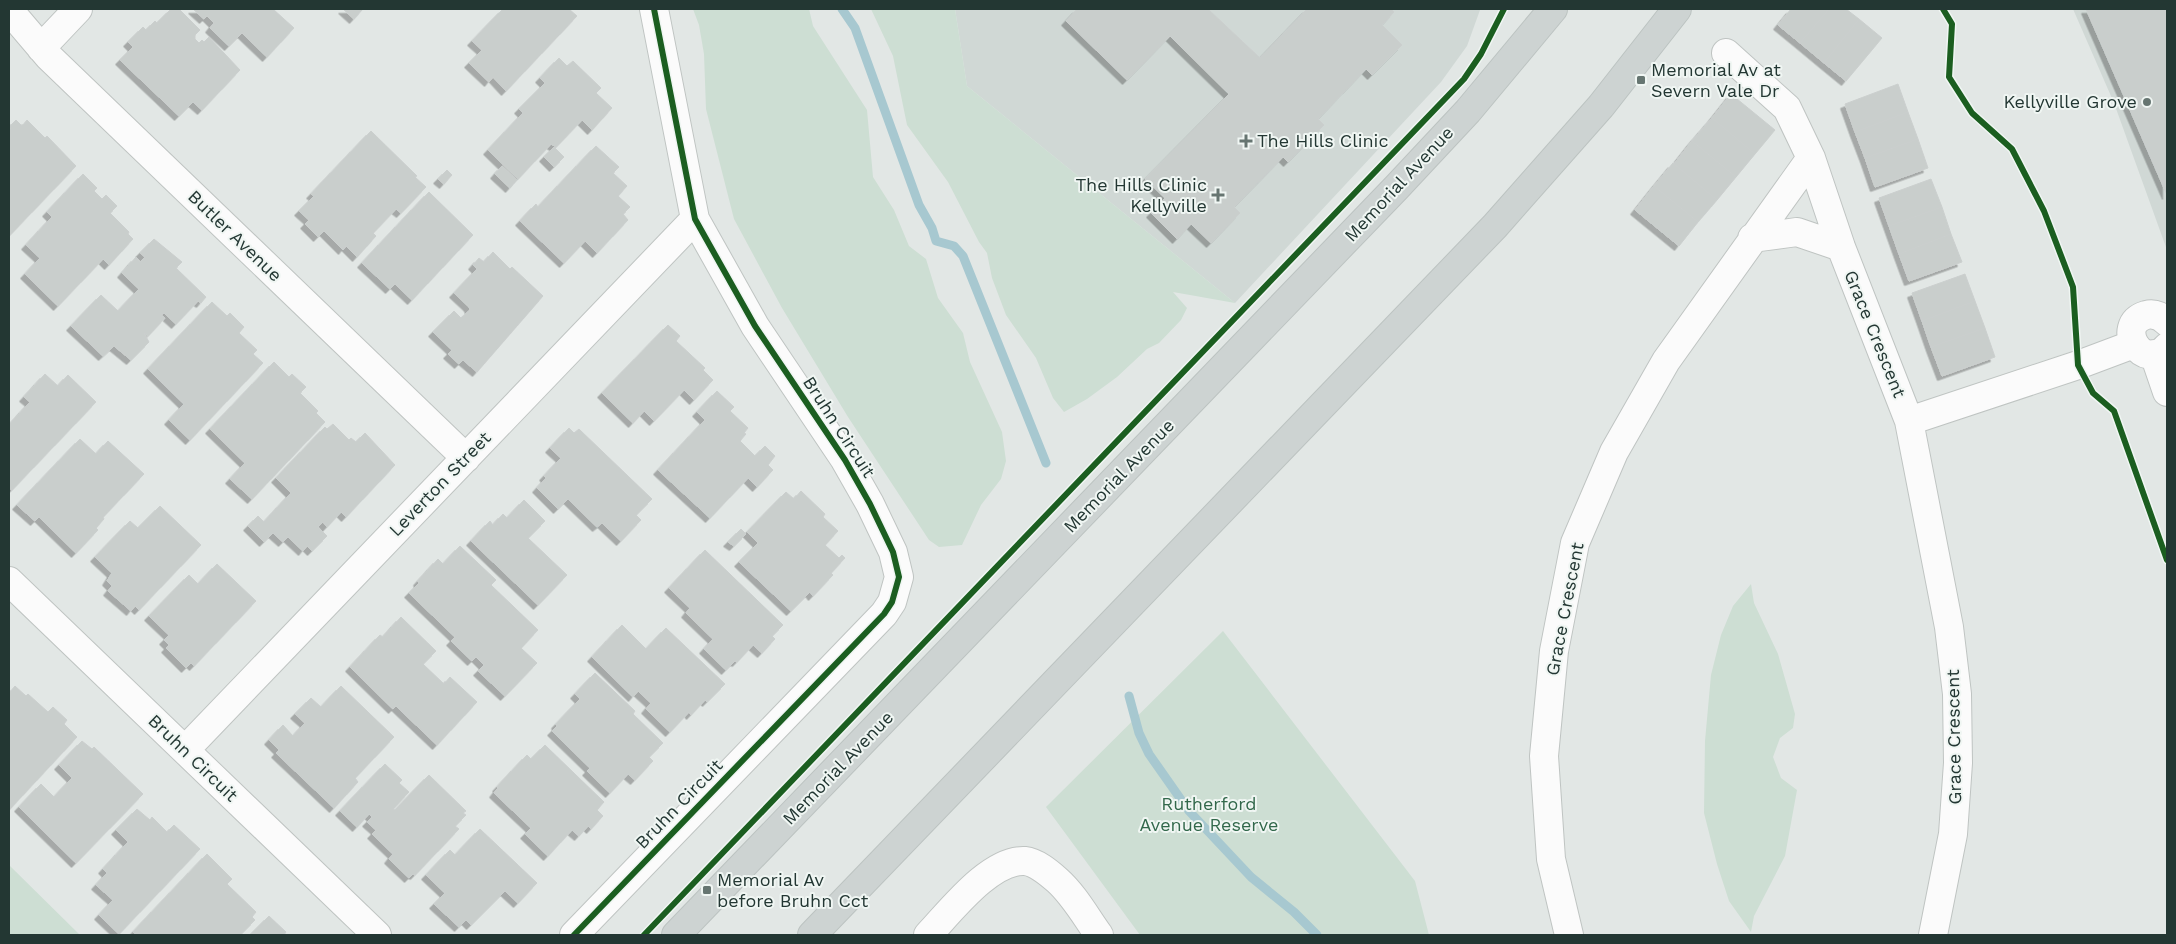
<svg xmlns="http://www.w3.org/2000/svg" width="2176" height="944" viewBox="0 0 2176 944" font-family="'Work Sans',sans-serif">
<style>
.built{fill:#d0d8d5}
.green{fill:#cdded3}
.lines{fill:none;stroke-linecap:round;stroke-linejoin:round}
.stream{stroke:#a7c8d0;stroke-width:9}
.building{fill:#c9cecc;stroke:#cbcfce;filter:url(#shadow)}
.minor-casing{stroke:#bfc4c2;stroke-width:30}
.tertiary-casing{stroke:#bfc4c2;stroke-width:30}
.primary-casing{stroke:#bcc3c1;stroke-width:30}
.minor{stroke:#fbfbfb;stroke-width:28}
.tertiary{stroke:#fbfbfb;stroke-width:28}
.primary{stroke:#cdd3d2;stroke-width:28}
.cycleway-casing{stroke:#f0f6f3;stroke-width:9}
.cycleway{stroke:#1b5e20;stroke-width:6}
.poi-dot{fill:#667571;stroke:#f0f6f3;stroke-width:2}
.labels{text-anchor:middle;stroke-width:4;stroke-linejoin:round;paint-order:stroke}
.poi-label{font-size:18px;fill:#233733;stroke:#f0f6f3;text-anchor:start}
.street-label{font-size:18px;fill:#233733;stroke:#f0f6f3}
.park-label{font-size:18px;fill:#32684b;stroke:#f0f6f3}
</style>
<defs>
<filter id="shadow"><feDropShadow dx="-4.5" dy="4.5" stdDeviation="0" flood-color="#0004"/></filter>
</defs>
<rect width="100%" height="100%" fill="#e2e7e5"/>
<path class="built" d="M 955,9 L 1479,9 L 1480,10 L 1467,46 L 1441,82 L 1235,303 L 967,86 Z
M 2073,9 L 2167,9 L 2167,250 L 2114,103 Z"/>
<path class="green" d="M 693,9 L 809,9 L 813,26 L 867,110 L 873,177 L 894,210 L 909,246 L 926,259 L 938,298 L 963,333 L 970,362 L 1002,432 L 1006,461 L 1001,479 L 981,505 L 962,545 L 939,547 L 929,540 L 848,417 L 782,308 L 734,219 L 706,109 L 704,54 L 699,25 Z
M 871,9 L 955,9 L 967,86 L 1235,303 L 1173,292 L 1187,308 L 1181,320 L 1159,343 L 1147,349 L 1117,377 L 1087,399 L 1064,412 L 1053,398 L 1036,358 L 1006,315 L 992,278 L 987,253 L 979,242 L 948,182 L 907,125 L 893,56 Z
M 1751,584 L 1754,603 L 1778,654 L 1795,714 L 1793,728 L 1780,738 L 1773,757 L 1781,778 L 1797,790 L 1785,856 L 1754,916 L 1751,932 L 1729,901 L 1717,864 L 1704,813 L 1705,741 L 1711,675 L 1721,635 L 1733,606 Z
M 1223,631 L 1415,881 L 1429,935 L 1140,935 L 1046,807 Z
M 9,865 L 80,935 L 9,935 Z"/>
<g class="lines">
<path class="stream" d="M 842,9 L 855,28 L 919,205 L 932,228 L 936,241 L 954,246 L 963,256 L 1046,463
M 1129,696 L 1139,733 L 1149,754 L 1189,811 L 1251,877 L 1294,912 L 1317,935"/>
</g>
<path class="building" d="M 171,9 L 179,9 L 200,30 L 195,35 L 195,39 L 199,43 L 202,40 L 204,42 L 209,37 L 240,70 L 202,110 L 193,102 L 179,116 L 120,60 L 133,47 L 128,42 L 143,27 L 146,30 L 155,21 L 157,23 Z
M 193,9 L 273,9 L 294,28 L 267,57 L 242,33 L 229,46 L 210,28 L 214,23 L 207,16 L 204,19 Z
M 343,9 L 363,9 L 354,19 Z
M 503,9 L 569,9 L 577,16 L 506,91 L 493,77 L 489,82 L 469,63 L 482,50 L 472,41 Z
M 1077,9 L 1208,9 L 1260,58 L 1307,9 L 1391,9 L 1394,12 L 1382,25 L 1402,45 L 1372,75 L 1366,69 L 1318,119 L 1324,125 L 1288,162 L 1283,157 L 1234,207 L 1240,213 L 1211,243 L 1191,224 L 1177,239 L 1151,213 L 1165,198 L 1145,179 L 1229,94 L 1170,36 L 1127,80 L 1066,21 Z
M 1791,9 L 1829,9 L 1800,43 L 1778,25 Z
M 1829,9 L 1846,9 L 1859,19 L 1824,63 L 1800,43 Z
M 2086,9 L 2167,9 L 2167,195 Z
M 1859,19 L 1882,38 L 1846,81 L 1824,63 Z
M 559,58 L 567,66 L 573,61 L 601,88 L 596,93 L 612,108 L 592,130 L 582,120 L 556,147 L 551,144 L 518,179 L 488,150 L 523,113 L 519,109 L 545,83 L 540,78 Z
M 1898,84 L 1908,112 L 1855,132 L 1845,104 Z
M 1731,94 L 1775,130 L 1755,154 L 1712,118 Z
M 1908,112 L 1918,139 L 1865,158 L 1855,132 Z
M 1712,118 L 1755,154 L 1736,177 L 1692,141 Z
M 16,120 L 22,126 L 27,120 L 45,138 L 47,136 L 76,166 L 9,236 L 9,132 L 11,129 L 9,127 Z
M 371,131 L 417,176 L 415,177 L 426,187 L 401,213 L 396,209 L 373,233 L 376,236 L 357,257 L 346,246 L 343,250 L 324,231 L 318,237 L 305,224 L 309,220 L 299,211 L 314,196 L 311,194 Z
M 1918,139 L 1928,168 L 1875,187 L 1865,158 Z
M 1692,141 L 1736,177 L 1717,200 L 1674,164 Z
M 596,146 L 619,167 L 613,173 L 627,186 L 618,196 L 630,207 L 623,214 L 628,220 L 597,253 L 585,241 L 564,263 L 520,221 L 536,204 L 538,207 Z
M 554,147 L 564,157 L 554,167 L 544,157 Z
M 1673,163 L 1717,200 L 1698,222 L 1654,186 Z
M 502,166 L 517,180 L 510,188 L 495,174 Z
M 447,170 L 452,175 L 444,184 L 438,179 Z
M 83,174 L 97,188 L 94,191 L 102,199 L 106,195 L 117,206 L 110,213 L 129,232 L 128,234 L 133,239 L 109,265 L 103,259 L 58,306 L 25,274 L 40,258 L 26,245 L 52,217 L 47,212 Z
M 1931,179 L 1942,207 L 1889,226 L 1879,198 Z
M 1654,186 L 1698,222 L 1679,246 L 1635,210 Z
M 429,192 L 473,235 L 412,300 L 395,284 L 390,289 L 362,263 Z
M 1942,207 L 1951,234 L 1899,254 L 1889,226 Z
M 1951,234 L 1962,262 L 1909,281 L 1899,254 Z
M 154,239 L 182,262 L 176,268 L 206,297 L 201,303 L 198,301 L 176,324 L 164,313 L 161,315 L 165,318 L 148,336 L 144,333 L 149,342 L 131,360 L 114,346 L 103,356 L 71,326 L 101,295 L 118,311 L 139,289 L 122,273 L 136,257 L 140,262 L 145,257 L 140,253 Z
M 493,252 L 510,269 L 512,267 L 543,296 L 477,372 L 463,360 L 459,364 L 448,354 L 452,350 L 433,332 L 454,311 L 461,318 L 470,310 L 469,307 L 454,293 L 477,269 L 473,265 L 479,258 L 484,262 Z
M 1965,274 L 1975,301 L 1922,321 L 1912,293 Z
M 1975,301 L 1985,328 L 1931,347 L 1922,321 Z
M 212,302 L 227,316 L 230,313 L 244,327 L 239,333 L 257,350 L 253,354 L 263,363 L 190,440 L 169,420 L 184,404 L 148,369 Z
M 668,325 L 680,336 L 676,341 L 705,368 L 703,370 L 713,380 L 694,400 L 684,390 L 654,421 L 644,411 L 633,423 L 602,393 Z
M 1985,328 L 1995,357 L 1942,376 L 1931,347 Z
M 274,362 L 289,377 L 292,374 L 306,387 L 300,393 L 318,411 L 316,413 L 325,422 L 252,499 L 230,479 L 245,463 L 210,429 Z
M 45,374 L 58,386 L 68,375 L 96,402 L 12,490 L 9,488 L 9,425 L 30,402 L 24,397 Z
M 717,391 L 734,407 L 730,411 L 748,428 L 744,433 L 746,434 L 740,441 L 755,456 L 765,446 L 775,456 L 768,465 L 773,470 L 757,487 L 748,478 L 710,518 L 658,470 L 705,420 L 697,412 Z
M 333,424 L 349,440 L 351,438 L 356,442 L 365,433 L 395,465 L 346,517 L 341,512 L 327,527 L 323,522 L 318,527 L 327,536 L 312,551 L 307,546 L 303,551 L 288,537 L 283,542 L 273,533 L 264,542 L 248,526 L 258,516 L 264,522 L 291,493 L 276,478 L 325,427 L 327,429 Z
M 569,428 L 574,433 L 579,429 L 652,499 L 636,515 L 641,520 L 621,541 L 602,523 L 597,527 L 568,499 L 558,509 L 537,488 L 546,478 L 544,476 L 561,458 L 550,448 Z
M 80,439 L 96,454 L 108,441 L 144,474 L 103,517 L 104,519 L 96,528 L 98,530 L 76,553 L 39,517 L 35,521 L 17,505 Z
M 801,491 L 825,514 L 823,517 L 838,531 L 825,545 L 839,558 L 842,555 L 845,558 L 831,573 L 833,575 L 813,596 L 810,592 L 791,611 L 739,562 L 758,543 L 747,532 L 786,492 L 794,499 Z
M 524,500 L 545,521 L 528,538 L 567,575 L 538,605 L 471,541 L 490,521 L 493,525 L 503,514 L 507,518 Z
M 160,506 L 201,545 L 139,610 L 135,606 L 131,611 L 108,591 L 112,586 L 107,581 L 112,573 L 95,557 L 130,521 L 138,528 Z
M 741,529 L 746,534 L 734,546 L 728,542 Z
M 460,546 L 496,580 L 491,585 L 538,630 L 521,648 L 537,663 L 505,696 L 478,671 L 484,665 L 476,657 L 472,661 L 451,641 L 455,637 L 409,593 L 419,583 L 418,581 L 438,559 L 443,564 Z
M 705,550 L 783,625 L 772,636 L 775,639 L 762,653 L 753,645 L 737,662 L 735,661 L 726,670 L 704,649 L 713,639 L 686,613 L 690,608 L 669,588 Z
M 217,564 L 256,601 L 194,666 L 191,663 L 186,668 L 166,648 L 169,645 L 164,640 L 169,635 L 149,616 L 189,575 L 198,584 Z
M 401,617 L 436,651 L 423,664 L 444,684 L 450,677 L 477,702 L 437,745 L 396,706 L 393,709 L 350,667 L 380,635 L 383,637 Z
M 622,625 L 646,649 L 666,628 L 725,684 L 707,702 L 705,700 L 691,715 L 689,712 L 670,732 L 646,709 L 651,703 L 638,691 L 633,697 L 592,657 Z
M 595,673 L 635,711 L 633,714 L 663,743 L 649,757 L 653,761 L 635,780 L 628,774 L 610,793 L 587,771 L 590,768 L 552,731 L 557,726 L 556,724 L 580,699 L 575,694 Z
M 15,686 L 26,696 L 28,694 L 48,712 L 53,707 L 67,720 L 64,724 L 77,737 L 9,810 L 9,693 Z
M 341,686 L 394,737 L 355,778 L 358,782 L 334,808 L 276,753 L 279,750 L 269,740 L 283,725 L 293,736 L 305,723 L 295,714 L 311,698 L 321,707 Z
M 82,741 L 92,749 L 94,747 L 143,794 L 76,863 L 19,807 L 41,784 L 54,797 L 72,778 L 59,765 Z
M 545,745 L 604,802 L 597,810 L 603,816 L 591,829 L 588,826 L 579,836 L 572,830 L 548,856 L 525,834 L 531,828 L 494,793 L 498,788 L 497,787 L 527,755 L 531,759 Z
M 385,764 L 402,780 L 399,783 L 409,792 L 393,809 L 395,810 L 429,775 L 466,811 L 463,813 L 466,815 L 455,826 L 459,829 L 415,875 L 413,874 L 409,878 L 389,859 L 393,854 L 372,834 L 376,830 L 367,822 L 372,817 L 369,814 L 357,827 L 340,811 Z
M 137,809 L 150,820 L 152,817 L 167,832 L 174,825 L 200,849 L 119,934 L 99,915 L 113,900 L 96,885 L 107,873 L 103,869 L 128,842 L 116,830 Z
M 480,829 L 537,883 L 518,903 L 505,891 L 471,925 L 466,920 L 459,927 L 434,904 L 445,893 L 426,875 L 450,850 L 455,855 Z
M 207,854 L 232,879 L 227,884 L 256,912 L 252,917 L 255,920 L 240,935 L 137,935 L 133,932 Z
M 269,916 L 286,932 L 284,935 L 250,935 Z"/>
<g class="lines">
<g class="minor-casing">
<path id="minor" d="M 9,10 L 49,57 L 466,458
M 41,48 L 78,9
M 1726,53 L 1787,108 L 1811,158 L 1841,247 L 1909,421
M 1752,238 L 1797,232 L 1841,247
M 9,581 L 377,935
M 185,750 L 695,219
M 574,935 L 884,614 L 892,602 L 899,577 L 893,552 L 870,504 L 845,460 L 755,326 L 695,219 L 654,9
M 928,935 C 950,912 990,859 1025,861 C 1036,862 1049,873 1057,880 C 1074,895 1086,917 1099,935
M 1569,935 L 1551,859 L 1544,756 L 1554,651 L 1575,543 L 1614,452 L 1666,361 L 1811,158
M 1933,935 L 1953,834 L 1958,763 L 1957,694 L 1949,627 L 1909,421 L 2078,365 L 2134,344"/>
</g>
<g class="tertiary-casing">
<path id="tertiary" d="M 2167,322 C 2161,316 2154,313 2146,315 C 2113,325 2143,374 2167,347
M 2154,354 L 2167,392"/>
</g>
<g class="primary-casing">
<path id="primary" d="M 676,935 L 1396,188 L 1468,111 L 1553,9
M 812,935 L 1495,226 L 1601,106 L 1677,9"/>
</g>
<use href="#minor" class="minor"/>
<use href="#tertiary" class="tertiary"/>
<use href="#primary" class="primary"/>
<g class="cycleway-casing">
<path id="cycleway" d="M 1943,9 L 1952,24 L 1949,77 L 1972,113 L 2012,149 L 2044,211 L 2073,287 L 2078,365 L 2093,393 L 2114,411 L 2167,560
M 574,935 L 884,614 L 892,602 L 899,577 L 893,552 L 870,504 L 845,460 L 755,326 L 695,219 L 654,9
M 644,935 L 1464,79 L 1481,54 L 1504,9"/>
</g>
<use href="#cycleway" class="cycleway"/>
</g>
<g class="poi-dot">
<rect x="1636" y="75" width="10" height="10" rx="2.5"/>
<circle cx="2147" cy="102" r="5"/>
<path d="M1243.5 133.5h5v5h5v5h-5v5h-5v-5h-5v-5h5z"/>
<path d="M1215.5 187.5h5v5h5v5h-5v5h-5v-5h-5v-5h5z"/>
<rect x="702" y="885" width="10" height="10" rx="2.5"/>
</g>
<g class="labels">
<g class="poi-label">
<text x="1651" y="76">Memorial Av at<tspan x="1651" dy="21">Severn Vale Dr</tspan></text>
<text x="2137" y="108" text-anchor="end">Kellyville Grove</text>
<text x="1257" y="147">The Hills Clinic</text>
<text x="1207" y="191" text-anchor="end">The Hills Clinic<tspan x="1207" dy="21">Kellyville</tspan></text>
<text x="717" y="886">Memorial Av<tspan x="717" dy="21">before Bruhn Cct</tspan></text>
</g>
<g class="street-label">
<text transform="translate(1399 184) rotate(-47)" y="6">Memorial Avenue</text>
<text transform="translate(235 236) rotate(44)" y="6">Butler Avenue</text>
<text transform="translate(1875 334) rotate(68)" y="6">Grace Crescent</text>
<text transform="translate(839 427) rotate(57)" y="6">Bruhn Circuit</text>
<text transform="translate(1119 476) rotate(-46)" y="6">Memorial Avenue</text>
<text transform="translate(440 484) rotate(-46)" y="6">Leverton Street</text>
<text transform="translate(1565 609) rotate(-79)" y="6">Grace Crescent</text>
<text transform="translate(1954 737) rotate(-91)" y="6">Grace Crescent</text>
<text transform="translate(193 758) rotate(44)" y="6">Bruhn Circuit</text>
<text transform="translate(838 768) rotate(-46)" y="6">Memorial Avenue</text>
<text transform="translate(679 804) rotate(-46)" y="6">Bruhn Circuit</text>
</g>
<g class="park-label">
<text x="1209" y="810">Rutherford<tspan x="1209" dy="21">Avenue Reserve</tspan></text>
</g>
</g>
<rect width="2176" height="944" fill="none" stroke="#233733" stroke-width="20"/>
</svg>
